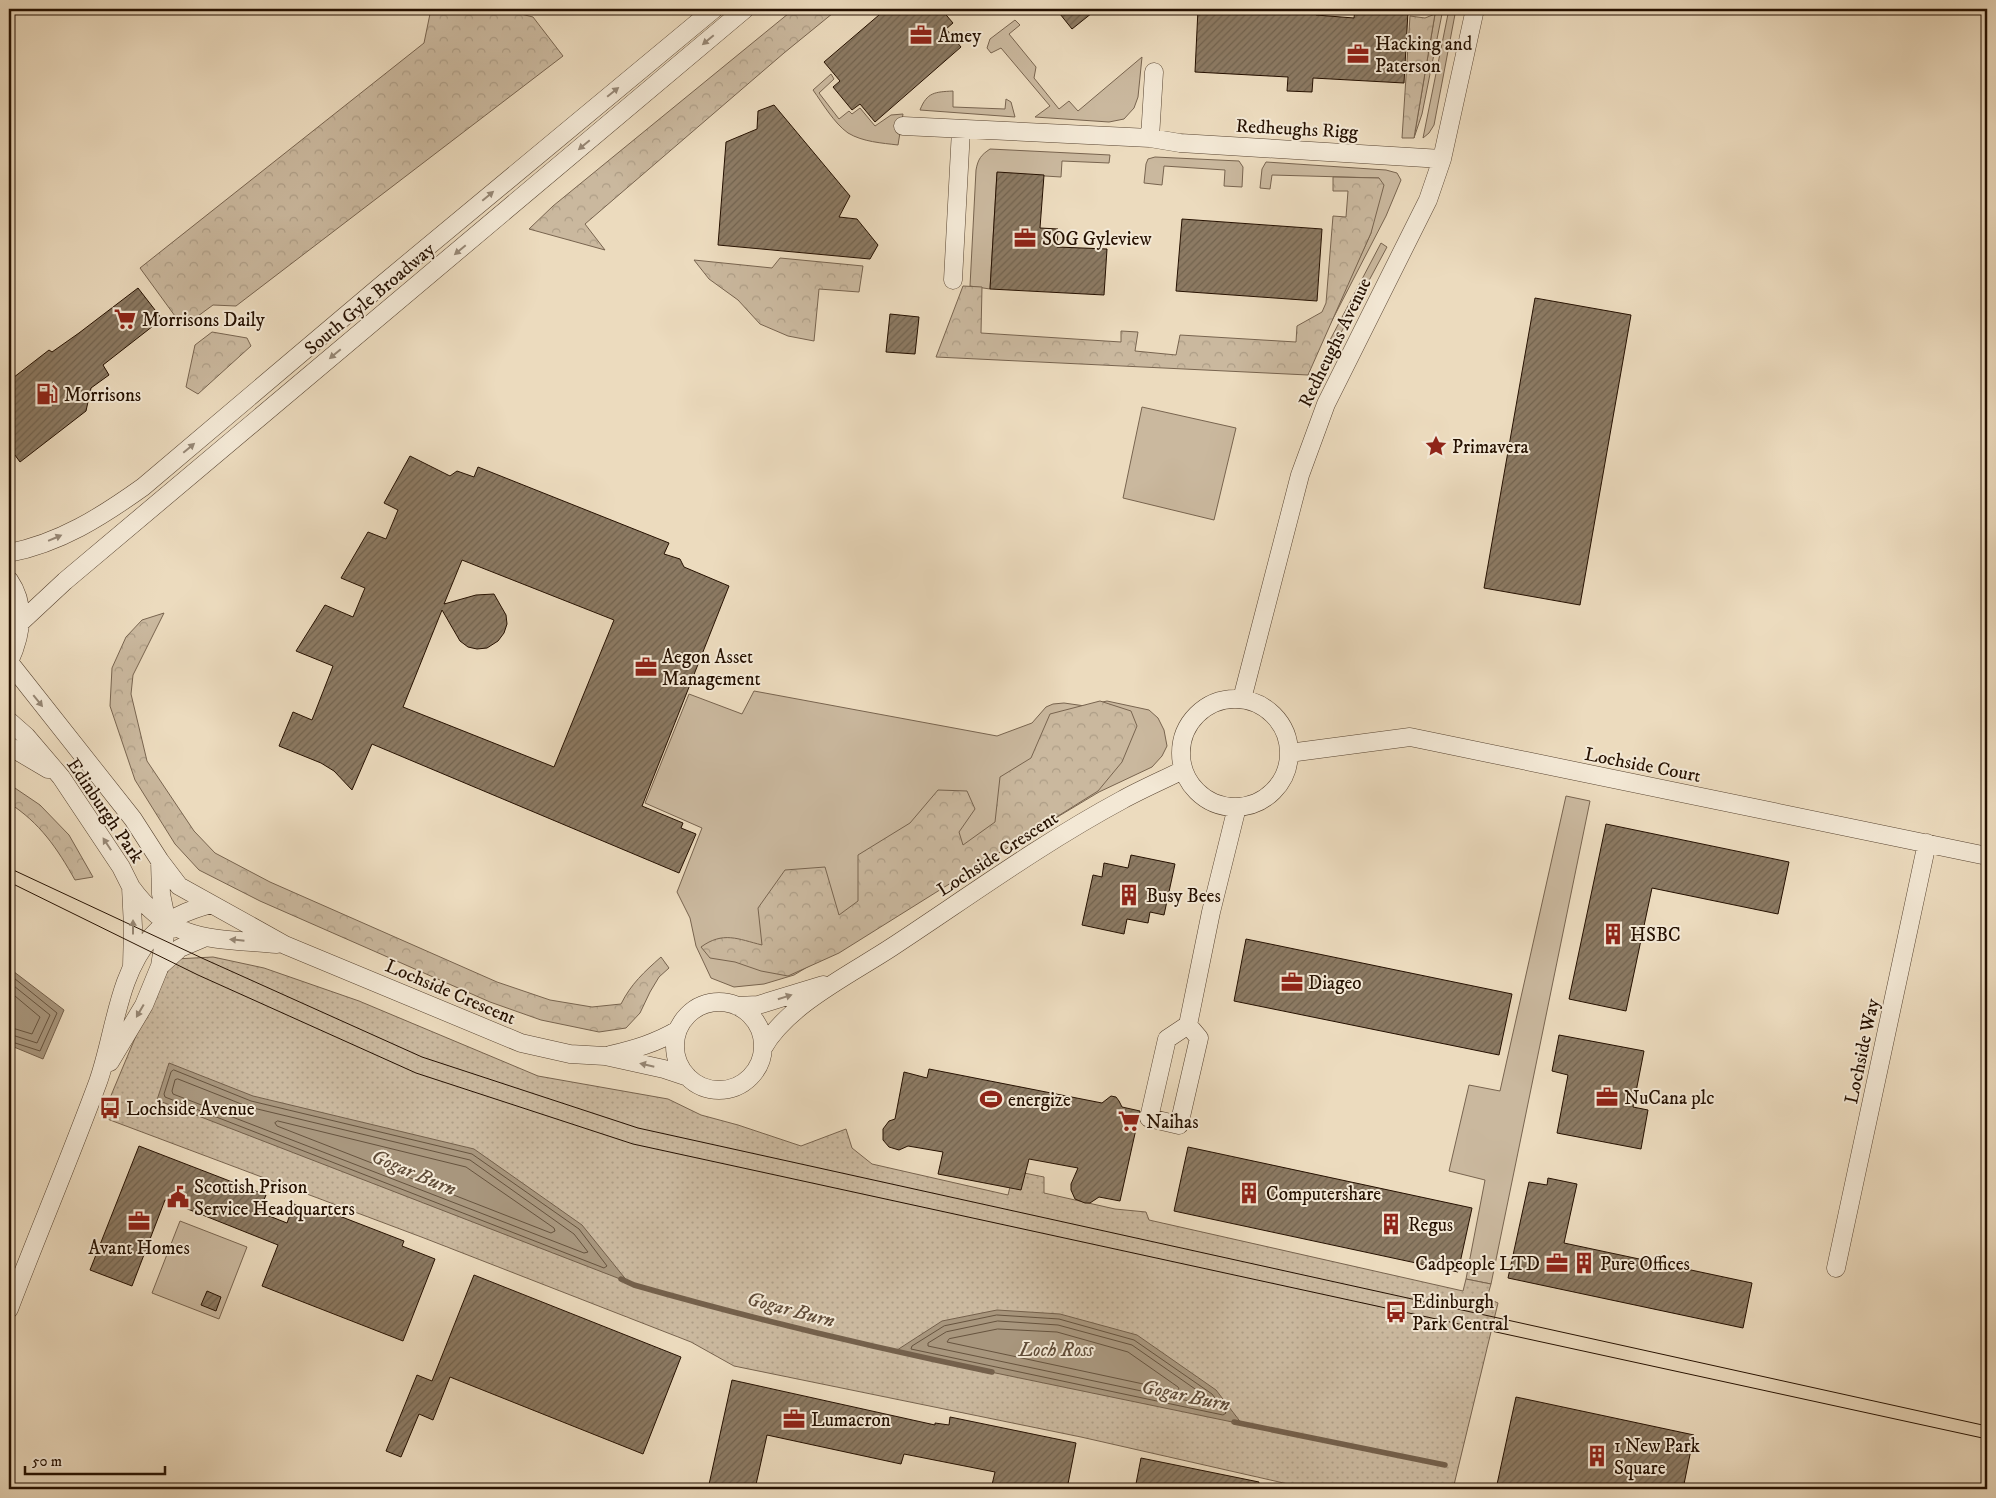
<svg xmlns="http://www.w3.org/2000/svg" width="1996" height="1498" viewBox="0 0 1996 1498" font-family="'IM FELL DW Pica',serif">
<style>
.green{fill:#cab89e;stroke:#78644f}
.forest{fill:url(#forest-crowns);stroke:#78644f}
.park{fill:url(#park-dots);stroke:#78644f}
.water{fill:#a8967d;stroke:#74604b}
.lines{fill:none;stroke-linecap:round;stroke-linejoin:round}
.shore{stroke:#66533e;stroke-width:1}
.stream{stroke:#74604b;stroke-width:5.5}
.building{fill:url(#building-hatch);stroke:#251000;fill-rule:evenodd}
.minor-casing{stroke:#574330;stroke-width:19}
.minor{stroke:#f3e8d5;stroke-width:18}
.tram{stroke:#251000;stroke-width:1}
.oneway{fill:#968775}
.labels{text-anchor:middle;stroke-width:4;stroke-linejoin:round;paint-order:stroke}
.poi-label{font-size:19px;fill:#251000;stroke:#f3e8d5;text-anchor:start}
.street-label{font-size:19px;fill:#251000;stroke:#f3e8d5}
.water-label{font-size:20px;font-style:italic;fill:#604c38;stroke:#f3e8d5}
</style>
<defs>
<pattern id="forest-crowns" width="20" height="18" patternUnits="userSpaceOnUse" patternTransform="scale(1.25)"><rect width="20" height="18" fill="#cab89e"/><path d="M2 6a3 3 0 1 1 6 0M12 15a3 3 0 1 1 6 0" fill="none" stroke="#ad9d86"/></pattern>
<pattern id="park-dots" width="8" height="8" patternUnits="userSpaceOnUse" patternTransform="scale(1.25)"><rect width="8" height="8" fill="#cab89e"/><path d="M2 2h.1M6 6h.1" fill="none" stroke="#ad9d86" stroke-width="1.8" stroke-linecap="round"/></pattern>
<pattern id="building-hatch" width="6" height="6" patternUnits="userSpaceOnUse" patternTransform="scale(1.25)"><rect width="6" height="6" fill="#8c7a63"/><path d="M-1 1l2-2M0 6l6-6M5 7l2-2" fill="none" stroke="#72634f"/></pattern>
</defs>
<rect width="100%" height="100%" fill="#ecdbbe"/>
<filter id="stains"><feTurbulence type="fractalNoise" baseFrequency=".004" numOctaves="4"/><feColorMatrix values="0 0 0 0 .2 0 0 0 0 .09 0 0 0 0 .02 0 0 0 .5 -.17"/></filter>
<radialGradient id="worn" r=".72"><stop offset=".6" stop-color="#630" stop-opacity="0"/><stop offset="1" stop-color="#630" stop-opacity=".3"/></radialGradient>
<path class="green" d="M 1449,9 L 1456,9 L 1434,125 L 1429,133 L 1423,138 Z
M 1435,14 L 1442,14 L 1422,114 L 1414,138 Z
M 1015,20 L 1020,25 L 1009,34 L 1036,67 L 1034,78 L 1059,109 L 1069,101 L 1078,111 L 1142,57 L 1138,97 L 1134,108 L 1124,119 L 1109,122 L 1035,117 L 1050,106 L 1001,48 L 991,53 L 987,48 L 990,39 Z
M 831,74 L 834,79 L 819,93 L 839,119 L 849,111 L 852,114 L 860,108 L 875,126 L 891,115 L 903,114 L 898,145 C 882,143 863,142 848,133 C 834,123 823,104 813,90 Z
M 953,91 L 953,107 L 1005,109 L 1006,99 L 1011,102 L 1015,117 L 920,110 C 927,92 935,92 953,91 Z
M 990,149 L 1110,155 L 1109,163 L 1062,161 L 1061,177 L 997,173 L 990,289 L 970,286 L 976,170 C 978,159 981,155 990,149 Z
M 1155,157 L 1239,161 L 1243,167 L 1242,187 L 1224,186 L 1225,170 L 1164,166 L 1162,185 L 1144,183 L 1146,164 L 1148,159 Z
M 1266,162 L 1386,170 L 1397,173 L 1401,180 L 1386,216 L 1324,336 L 1371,233 L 1379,178 L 1272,175 L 1270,189 L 1260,188 L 1262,169 Z
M 1381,243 L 1387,247 L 1336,342 L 1330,340 Z
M 1142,407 L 1236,428 L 1214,520 L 1123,498 Z
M 754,691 L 997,736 L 1032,723 L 1046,707 L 1053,704 L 1064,703 L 1085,706 L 1107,701 L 1149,710 L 1158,718 L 1164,730 L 1167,746 L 1162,756 L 1152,767 L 1099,792 L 794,975 L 764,984 L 734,987 L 711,978 L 696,946 L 690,918 L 677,892 L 702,828 L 645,803 L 689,694 L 742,714 Z
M 1566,796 L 1590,801 L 1491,1284 L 1466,1279 L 1485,1180 L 1449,1171 L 1469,1085 L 1500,1091 Z
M 180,1221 L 247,1247 L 219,1319 L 152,1293 Z"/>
<path class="forest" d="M 431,9 L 501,9 L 533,17 L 563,56 L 236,306 L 213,305 L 183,327 L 140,268 L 424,43 Z
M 794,9 L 838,9 L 784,53 L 585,224 L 605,250 L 529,229 L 553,206 Z
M 1435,14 L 1414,138 L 1402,138 L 1410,16 L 1425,18 Z
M 1333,177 L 1379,178 L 1384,185 L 1371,233 L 1308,375 L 936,357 L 963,286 L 982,287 L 981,333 L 1121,342 L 1121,331 L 1138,332 L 1135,351 L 1176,355 L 1180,335 L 1296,342 L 1297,326 L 1322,312 L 1326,303 L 1333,216 L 1346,217 L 1348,191 L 1333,191 Z
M 780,258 L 863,266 L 859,292 L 819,289 L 814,341 L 788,336 L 760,324 L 738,300 L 709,279 L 694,260 L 772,268 Z
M 212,332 L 247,338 L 251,346 L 198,394 L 186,387 L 195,345 Z
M 164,613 L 133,675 L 131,694 L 147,761 L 194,831 L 215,853 L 270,882 L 497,982 L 550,1000 L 592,1007 L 621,1004 C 631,984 644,972 661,957 L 669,968 L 659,977 L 650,992 L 640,1013 L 626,1028 L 599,1032 L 541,1020 L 490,1002 L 260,901 L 199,870 L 175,844 L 135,780 L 110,706 L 112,668 L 126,637 L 142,620 Z
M 1100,701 L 1131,711 L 1137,726 L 1122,762 L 1098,791 L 839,953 L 788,976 L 761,971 L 735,962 L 710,958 L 701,947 C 723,931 738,939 762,945 L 758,908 L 785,870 L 825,867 L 839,915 L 858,901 L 858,855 L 910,823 L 938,790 L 967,791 L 975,809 L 959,832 L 963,845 L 995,822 L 1000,777 L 1031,758 L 1050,714 Z
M 9,784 L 40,805 L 69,835 L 93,877 L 75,880 C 57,848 40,823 9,803 Z"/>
<path class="park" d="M 213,957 L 264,968 L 359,1001 L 538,1076 L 668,1099 L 701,1115 L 738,1125 L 801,1146 L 846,1129 L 852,1148 L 872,1164 L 1008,1195 L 1014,1171 L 1044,1177 L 1044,1193 L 1115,1209 L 1146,1212 L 1149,1220 L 1463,1291 L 1466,1279 L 1491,1284 L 1487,1298 L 1498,1303 L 1453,1489 L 1310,1489 L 1081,1437 L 734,1366 L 691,1342 L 424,1238 L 102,1117 L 151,1000 L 175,959 Z"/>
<path class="water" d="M 9,968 L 64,1010 L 43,1059 L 9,1045 Z
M 169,1063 L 253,1096 L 474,1149 L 582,1225 L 628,1282 L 157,1100 Z
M 997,1310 L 1060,1314 L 1137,1335 L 1216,1390 L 1242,1424 L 894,1352 L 942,1321 Z"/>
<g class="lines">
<path class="shore" d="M 9,974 L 57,1013 L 40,1051 L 9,1041
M 9,982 L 50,1015 L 37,1043 L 9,1034
M 9,991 L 40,1017 L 32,1034 L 9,1027
M 174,1070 L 251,1101 L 472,1154 L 579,1229 L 607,1266 L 604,1268 L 165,1097 L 164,1094 L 171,1072 Z
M 178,1079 L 249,1107 L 470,1160 L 574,1234 L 588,1252 L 584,1253 L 173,1094 L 172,1091 L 175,1080 Z
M 278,1121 L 466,1167 L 554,1228 L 555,1231 L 551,1233 L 277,1126 L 275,1123 Z
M 997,1315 L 1059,1319 L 1134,1340 L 1212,1394 L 1226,1413 L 1223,1415 L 911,1349 L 912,1346 L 944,1326 Z
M 998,1321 L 1058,1325 L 1132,1345 L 1208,1398 L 1211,1404 L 1208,1405 L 928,1346 L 928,1343 L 946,1332 Z
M 998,1329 L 1057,1332 L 1128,1352 L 1178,1387 L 1179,1389 L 1176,1391 L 947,1342 L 949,1339 Z"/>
<path class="stream" d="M 621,1279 L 634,1285 C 753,1319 871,1347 992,1372
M 1234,1422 L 1445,1465"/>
</g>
<path class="building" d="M 886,9 L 941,9 L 953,23 L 946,29 L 961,47 L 875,122 L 860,104 L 852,110 L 833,87 L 840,81 L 824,62 Z
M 1056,9 L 1097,9 L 1072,29 Z
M 1198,9 L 1252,9 L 1252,12 L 1291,14 L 1291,11 L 1316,12 L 1316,15 L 1354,18 L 1355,9 L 1395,9 L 1395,10 L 1408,11 L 1404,83 L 1313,78 L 1312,92 L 1287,91 L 1288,77 L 1195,72 Z
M 774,105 L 850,196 L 839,217 L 857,219 L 878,245 L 870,259 L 718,245 L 726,142 L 757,129 L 758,111 Z
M 997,172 L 1044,175 L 1040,228 L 1058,229 L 1057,247 L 1107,249 L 1104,295 L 990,289 Z
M 1182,219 L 1322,229 L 1317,301 L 1176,291 Z
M 138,288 L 162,319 L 103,365 L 109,375 L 91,388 L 86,411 L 20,462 L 9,447 L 9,381 L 49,350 L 52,352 L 79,333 Z
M 1535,298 L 1631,315 L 1580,605 L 1484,588 Z
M 890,314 L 919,317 L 915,354 L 886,352 Z
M 410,456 L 450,476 L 457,471 L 474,477 L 478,467 L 669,543 L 664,554 L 680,559 L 684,567 L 729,586 L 642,806 L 683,823 L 681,828 L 696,834 L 679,873 L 372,744 L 352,790 L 334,771 L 321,763 L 279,746 L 293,712 L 312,720 L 333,666 L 296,651 L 325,605 L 353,617 L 365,588 L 341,578 L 368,532 L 386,539 L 398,510 L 384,503 ZM 462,560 L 614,620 L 554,767 L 403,707 L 442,610 L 460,641 L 468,647 L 477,649 L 487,648 L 498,641 L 504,633 L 507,624 L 506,615 L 494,594 L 476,595 L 444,604 Z
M 1606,824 L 1789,862 L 1778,914 L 1652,888 L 1626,1011 L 1569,999 Z
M 1131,855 L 1175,864 L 1164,915 L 1150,912 L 1148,923 L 1127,919 L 1124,934 L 1082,925 L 1093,875 L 1102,877 L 1104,863 L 1128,868 Z
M 1246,939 L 1512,994 L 1499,1055 L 1234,1001 Z
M 1559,1035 L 1644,1051 L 1633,1107 L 1648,1110 L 1641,1149 L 1557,1133 L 1568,1075 L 1552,1071 Z
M 929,1069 L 1102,1103 L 1111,1096 L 1116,1097 L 1119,1101 L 1122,1107 L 1140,1111 L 1120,1201 L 1099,1197 L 1090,1203 L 1085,1203 L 1075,1199 L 1071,1190 L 1071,1184 L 1078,1168 L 1029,1159 L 1021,1190 L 938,1174 L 943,1152 L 908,1146 L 899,1150 L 889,1147 L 883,1140 L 883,1129 L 889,1121 L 895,1119 L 904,1072 L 927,1078 Z
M 139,1146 L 266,1195 L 259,1212 L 287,1223 L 294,1204 L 327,1217 L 329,1212 L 404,1241 L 402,1246 L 435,1259 L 403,1341 L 262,1286 L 278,1245 L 165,1200 L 132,1286 L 90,1270 Z
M 1188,1147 L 1472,1208 L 1458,1272 L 1174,1211 Z
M 1548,1178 L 1577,1184 L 1564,1243 L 1752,1283 L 1743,1328 L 1508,1278 L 1529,1182 L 1547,1185 Z
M 474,1275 L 681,1357 L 643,1454 L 450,1377 L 433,1420 L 419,1414 L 401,1457 L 386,1451 L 417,1375 L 432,1381 Z
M 207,1291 L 221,1297 L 216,1311 L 201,1305 Z
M 732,1380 L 935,1425 L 935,1423 L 949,1425 L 950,1417 L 1076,1443 L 1067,1489 L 991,1489 L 995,1472 L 904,1454 L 901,1464 L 767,1435 L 755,1489 L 708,1489 Z
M 1516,1397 L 1694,1435 L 1683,1489 L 1496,1489 Z
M 1141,1458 L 1259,1482 L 1258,1489 L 1135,1489 Z"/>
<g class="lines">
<g class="minor-casing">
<path id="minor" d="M 903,126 L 1150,138 L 1180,143 L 1442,159
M 1150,138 L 1154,72
M 953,280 L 961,130
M 9,553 C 60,543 101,517 143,487 L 384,283 L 714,9
M 9,580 C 27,606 21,636 9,662
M 21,622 L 65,581 L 745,9
M 9,662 L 133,819 L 160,861 L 179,886 L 285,945 L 521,1043 L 570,1054 L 605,1056 L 664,1069 L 688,1077
M1181 753a54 54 0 1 1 108 0a54 54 0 1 1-108 0Z
M 1242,699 L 1300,475 L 1326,404 L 1428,200 L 1442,159 L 1475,9
M 9,721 L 26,736 L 61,777 L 121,867 L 131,887 L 133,927 L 132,967
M 9,746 L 48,769
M 1289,753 L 1410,737 L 1987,856
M 131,887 C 172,944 214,938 277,944
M 160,966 L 180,948 L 206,937
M675 1046a44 44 0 1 1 88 0a44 44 0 1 1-88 0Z
M 737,1006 L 758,1005 L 823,985
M 1188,1025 L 1167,1039 L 1149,1118 L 1179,1125 L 1199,1038 L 1188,1025 L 1211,912 L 1237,807
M 763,1048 C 787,1005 851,974 892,947 C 968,897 1042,843 1122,800 C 1142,789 1163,780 1183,770
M 610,1055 C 635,1049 656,1043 678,1030
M 110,1062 L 144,1005 L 160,966 L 167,923 L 161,894 L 160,861
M 1836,1268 L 1927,843
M 9,1309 C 38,1233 70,1158 98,1082 C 115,1034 117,976 152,936 C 168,918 189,910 211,904"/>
</g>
<use href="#minor" class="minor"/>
<path class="tram" d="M 9,868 L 204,959 L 422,1057 L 638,1128 L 1987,1426
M 9,882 L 198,975 L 416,1073 L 633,1144 L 1987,1439"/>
</g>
<defs><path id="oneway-solid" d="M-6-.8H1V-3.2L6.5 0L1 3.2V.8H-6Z" transform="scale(1.25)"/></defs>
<g class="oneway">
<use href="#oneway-solid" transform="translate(708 40) rotate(140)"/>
<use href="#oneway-solid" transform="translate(613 92) rotate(-39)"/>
<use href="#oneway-solid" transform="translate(584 145) rotate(140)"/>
<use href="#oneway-solid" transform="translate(488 196) rotate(-40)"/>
<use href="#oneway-solid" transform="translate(460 250) rotate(140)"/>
<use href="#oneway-solid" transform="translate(335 354) rotate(140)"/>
<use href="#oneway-solid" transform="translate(189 448) rotate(-40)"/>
<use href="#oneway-solid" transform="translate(55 538) rotate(-23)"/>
<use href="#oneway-solid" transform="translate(38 701) rotate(51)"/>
<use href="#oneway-solid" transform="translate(107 844) rotate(-123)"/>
<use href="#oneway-solid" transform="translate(133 927) rotate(-90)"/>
<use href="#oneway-solid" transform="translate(237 940) rotate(-174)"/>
<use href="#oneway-solid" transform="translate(785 997) rotate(-18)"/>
<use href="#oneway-solid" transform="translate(140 1011) rotate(120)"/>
<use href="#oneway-solid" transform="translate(647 1065) rotate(-167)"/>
</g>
<defs>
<g id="office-bare" transform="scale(1.725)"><path d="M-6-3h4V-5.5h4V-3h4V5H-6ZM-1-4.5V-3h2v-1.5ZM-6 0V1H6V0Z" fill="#8f2418" stroke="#f3e8d5" stroke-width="2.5" paint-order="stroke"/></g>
<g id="supermarket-bare" transform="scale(1.725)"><path d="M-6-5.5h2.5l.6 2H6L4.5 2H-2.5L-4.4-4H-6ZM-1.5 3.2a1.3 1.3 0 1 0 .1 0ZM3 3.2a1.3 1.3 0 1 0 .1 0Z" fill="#8f2418" stroke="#f3e8d5" stroke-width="2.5" paint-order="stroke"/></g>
<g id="fuel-bare" transform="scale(1.725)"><path d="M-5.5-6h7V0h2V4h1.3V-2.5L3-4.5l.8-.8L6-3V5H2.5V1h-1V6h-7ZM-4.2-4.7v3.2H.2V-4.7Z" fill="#8f2418" stroke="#f3e8d5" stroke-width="2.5" paint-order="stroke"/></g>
<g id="sight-bare" transform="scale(1.725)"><path d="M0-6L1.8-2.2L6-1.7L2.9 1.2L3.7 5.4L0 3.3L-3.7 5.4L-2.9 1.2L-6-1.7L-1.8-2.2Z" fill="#8f2418" stroke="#f3e8d5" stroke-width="2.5" paint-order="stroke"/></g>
<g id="building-bare" transform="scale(1.725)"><path d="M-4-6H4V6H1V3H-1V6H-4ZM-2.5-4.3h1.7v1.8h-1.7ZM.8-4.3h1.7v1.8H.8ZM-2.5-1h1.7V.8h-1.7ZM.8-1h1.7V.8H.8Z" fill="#8f2418" stroke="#f3e8d5" stroke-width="2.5" paint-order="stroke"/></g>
<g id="stadium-bare" transform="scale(1.725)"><path d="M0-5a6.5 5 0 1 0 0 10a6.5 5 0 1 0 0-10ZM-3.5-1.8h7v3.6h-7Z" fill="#8f2418" stroke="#f3e8d5" stroke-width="2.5" paint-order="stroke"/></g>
<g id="bus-bare" transform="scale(1.725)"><path d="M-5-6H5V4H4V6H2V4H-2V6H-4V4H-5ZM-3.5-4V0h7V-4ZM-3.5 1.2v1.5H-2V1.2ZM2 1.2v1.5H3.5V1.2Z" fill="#8f2418" stroke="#f3e8d5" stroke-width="2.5" paint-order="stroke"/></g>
<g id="civic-bare" transform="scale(1.725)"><path d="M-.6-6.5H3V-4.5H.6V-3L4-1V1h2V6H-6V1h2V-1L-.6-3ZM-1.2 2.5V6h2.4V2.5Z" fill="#8f2418" stroke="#f3e8d5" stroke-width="2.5" paint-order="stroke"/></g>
</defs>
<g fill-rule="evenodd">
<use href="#office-bare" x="921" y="35"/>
<use href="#office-bare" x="1358" y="54"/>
<use href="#office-bare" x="1025" y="238"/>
<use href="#supermarket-bare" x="125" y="319"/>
<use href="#fuel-bare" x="47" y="394"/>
<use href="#sight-bare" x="1436" y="446"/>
<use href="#office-bare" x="646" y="667"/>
<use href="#building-bare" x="1129" y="895"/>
<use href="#building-bare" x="1613" y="934"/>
<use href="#office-bare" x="1292" y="982"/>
<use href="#office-bare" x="1607" y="1097"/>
<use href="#stadium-bare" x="991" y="1099"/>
<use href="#bus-bare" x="110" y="1108"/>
<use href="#supermarket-bare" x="1129" y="1121"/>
<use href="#building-bare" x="1249" y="1193"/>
<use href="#civic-bare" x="178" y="1197"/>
<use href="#office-bare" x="139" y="1221"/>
<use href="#building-bare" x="1391" y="1224"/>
<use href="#office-bare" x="1557" y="1263"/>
<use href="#building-bare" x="1584" y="1263"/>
<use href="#bus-bare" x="1396" y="1312"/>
<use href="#office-bare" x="794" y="1419"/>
<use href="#building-bare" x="1597" y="1456"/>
</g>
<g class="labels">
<g class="poi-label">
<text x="938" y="42">Amey</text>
<text x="1375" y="50">Hacking and<tspan x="1375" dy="22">Paterson</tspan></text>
<text x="1042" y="245">SOG Gyleview</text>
<text x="142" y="326">Morrisons Daily</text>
<text x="64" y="401">Morrisons</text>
<text x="1452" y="453">Primavera</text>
<text x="662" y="663">Aegon Asset<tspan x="662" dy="22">Management</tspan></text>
<text x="1146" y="902">Busy Bees</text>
<text x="1630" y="941">HSBC</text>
<text x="1308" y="989">Diageo</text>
<text x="1624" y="1104">NuCana plc</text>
<text x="1008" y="1106">energize</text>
<text x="126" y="1115">Lochside Avenue</text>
<text x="1146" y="1128">Naihas</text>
<text x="194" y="1193">Scottish Prison<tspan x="194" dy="22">Service Headquarters</tspan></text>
<text x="1266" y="1200">Computershare</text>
<text x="1408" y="1231">Regus</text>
<text x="139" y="1254" text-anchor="middle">Avant Homes</text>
<text x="1540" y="1270" text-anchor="end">Cadpeople LTD</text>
<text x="1600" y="1270">Pure Offices</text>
<text x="1412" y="1308">Edinburgh<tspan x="1412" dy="22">Park Central</tspan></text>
<text x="811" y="1426">Lumacron</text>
<text x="1614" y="1452">1 New Park<tspan x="1614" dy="22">Square</tspan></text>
</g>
<g class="street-label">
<text transform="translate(1297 128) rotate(3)" y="7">Redheughs Rigg</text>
<text transform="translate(369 298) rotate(-40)" y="7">South Gyle Broadway</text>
<text transform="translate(1334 342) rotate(-64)" y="7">Redheughs Avenue</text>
<text transform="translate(1643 764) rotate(11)" y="7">Lochside Court</text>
<text transform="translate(106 810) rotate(56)" y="7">Edinburgh Park</text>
<text transform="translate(997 853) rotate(-33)" y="7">Lochside Crescent</text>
<text transform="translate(451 991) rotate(23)" y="7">Lochside Crescent</text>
<text transform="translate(1861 1051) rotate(-78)" y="7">Lochside Way</text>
</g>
<g class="water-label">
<text transform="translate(414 1172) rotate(23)" y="7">Gogar Burn</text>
<text transform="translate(791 1309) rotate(15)" y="7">Gogar Burn</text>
<text x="1056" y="1356">Loch Ross</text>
<text transform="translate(1186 1395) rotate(12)" y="7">Gogar Burn</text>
</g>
</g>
<rect width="1996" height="1498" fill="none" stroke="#ecdbbe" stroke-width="30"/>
<rect x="10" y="10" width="1976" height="1478" fill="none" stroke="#251000" stroke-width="2.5"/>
<rect x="15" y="15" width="1966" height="1468" fill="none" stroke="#251000"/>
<path d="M25 1466v8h140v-8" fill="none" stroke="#251000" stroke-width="2.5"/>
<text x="32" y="1466" font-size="15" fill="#251000" stroke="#f3e8d5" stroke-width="4" paint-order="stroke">50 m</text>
<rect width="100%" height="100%" filter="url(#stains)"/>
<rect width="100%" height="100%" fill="url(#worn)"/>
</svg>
